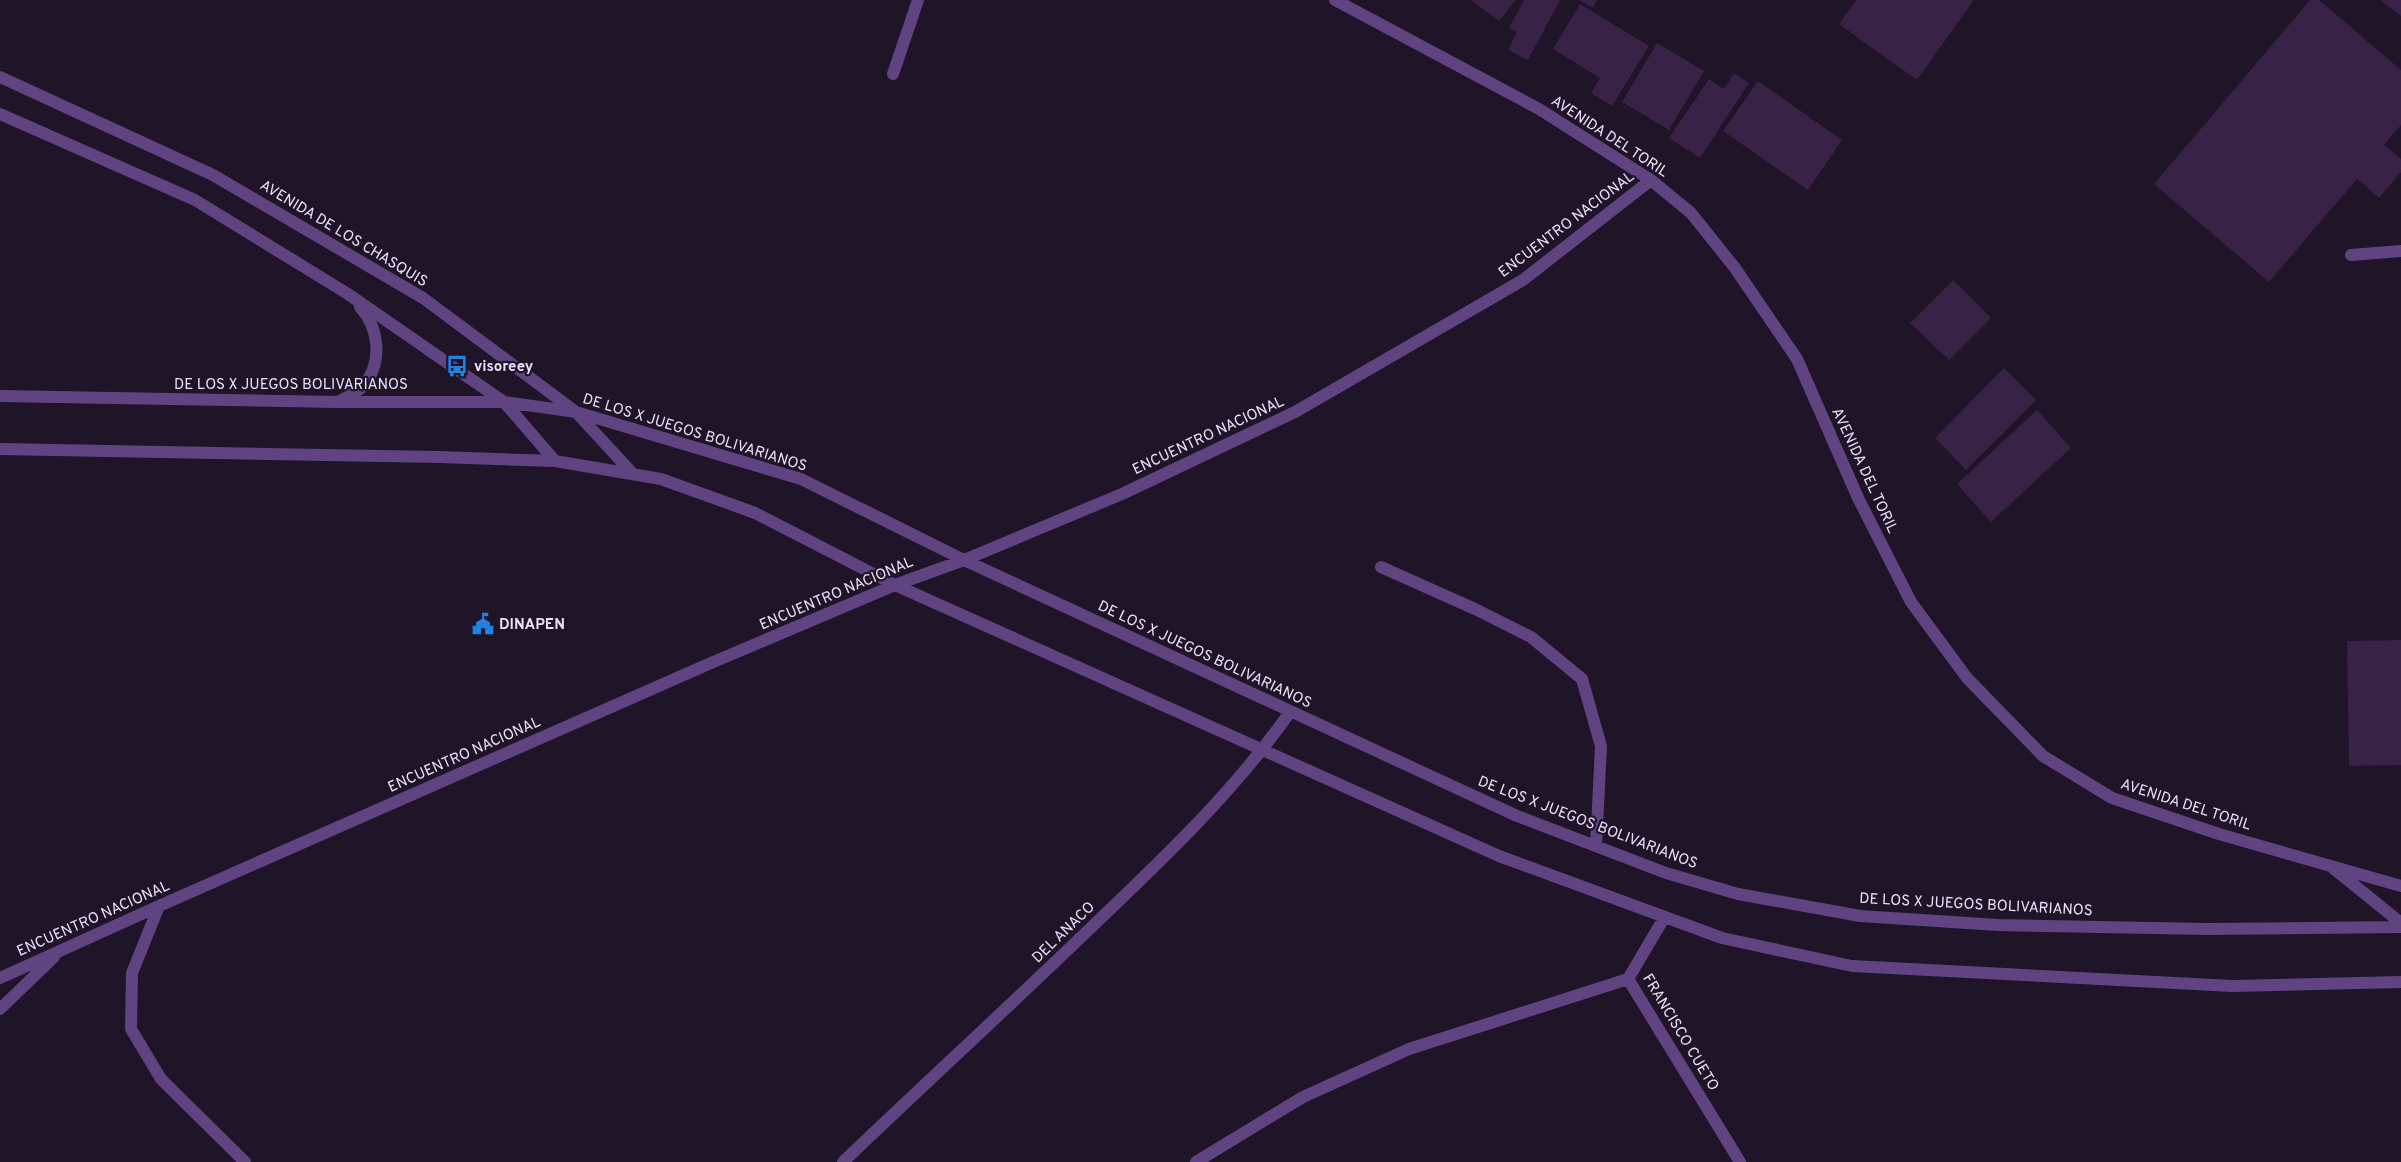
<svg xmlns="http://www.w3.org/2000/svg" width="2401" height="1162" viewBox="0 0 2401 1162" font-family="Overpass,sans-serif">
<style>
.building{fill:#382246}
.lines{fill:none;stroke-linecap:round;stroke-linejoin:round}
.minor{stroke:#5f4481;stroke-width:12}
.labels{text-anchor:middle;stroke-width:4.5;stroke-linejoin:round;paint-order:stroke}
.street-label{font-size:15px;fill:#eddefb;stroke:#1f1428}
.poi-label{font-size:15px;font-weight:bold;fill:#eddefb;stroke:#1f1428;text-anchor:start}
</style>
<rect width="100%" height="100%" fill="#1f1428"/>
<path class="building" d="M 1471,0 L 1516,0 L 1499,21 Z
M 1524,0 L 1560,0 L 1528,60 L 1508,50 L 1517,32 L 1509,28 Z
M 1579,0 L 1597,0 L 1593,8 Z
M 1856,0 L 1974,0 L 1917,80 L 1839,24 Z
M 2310,0 L 2319,0 L 2401,70 L 2401,125 L 2384,145 L 2401,159 L 2401,172 L 2379,198 L 2357,179 L 2269,282 L 2154,184 Z
M 2380,0 L 2401,0 L 2401,16 Z
M 1580,4 L 1649,46 L 1612,106 L 1591,93 L 1600,78 L 1553,49 Z
M 1657,43 L 1704,71 L 1669,130 L 1622,102 Z
M 1734,73 L 1749,83 L 1700,158 L 1669,138 L 1709,79 L 1724,89 Z
M 1758,81 L 1842,140 L 1808,190 L 1723,131 Z
M 1953,280 L 1991,318 L 1949,360 L 1910,323 Z
M 2004,368 L 2036,400 L 1966,470 L 1935,438 Z
M 2037,410 L 2071,448 L 1991,522 L 1957,484 Z
M 2401,640 L 2401,765 L 2349,766 L 2347,641 Z"/>
<g class="lines">
<path class="minor" d="M 1335,0 L 1539,109 L 1651,180 L 1691,213 L 1735,268 L 1797,359 L 1859,500 L 1911,602 L 1967,678 L 2043,756 L 2112,798 L 2219,834 L 2401,886
M 893,74 L 918,0
M 0,77 L 213,175 L 423,298 L 576,412 L 633,474
M 0,114 L 195,200 L 348,294 L 504,402 L 555,461
M 2351,255 L 2401,251
M 0,396 L 338,402 L 504,402 L 576,412 L 801,479 L 964,560 L 1517,816 L 1666,873 L 1738,894 L 1860,916 L 1998,925 L 2208,929 L 2401,927
M 338,402 C 346,397 359,392 364,385 C 383,362 379,328 360,307
M 0,449 L 439,457 L 555,461 L 661,479 L 755,513 L 895,585 L 1499,856 L 1722,938 L 1852,966 L 2232,986 L 2401,982
M 1381,567 L 1475,609 L 1531,637 L 1582,679 L 1601,746 L 1596,846
M 2333,868 L 2401,923
M 159,906 L 132,973 L 131,1029 L 161,1079 L 245,1162
M 1664,918 L 1628,979 L 1740,1162
M 0,978 L 159,906 L 711,663 L 895,585 L 964,560 L 1122,494 L 1295,412 L 1523,280 L 1651,180
M 0,1009 L 54,957
M 843,1162 C 929,1080 1016,1000 1101,918 C 1169,853 1236,789 1290,712
M 1196,1162 L 1303,1097 L 1409,1049 L 1628,979"/>
</g>
<defs>
<g id="bus-bare" transform="scale(1.725)"><path d="M-5-6H5V4H4V6H2V4H-2V6H-4V4H-5ZM-3.5-4V0h7V-4ZM-3.5 1.2v1.5H-2V1.2ZM2 1.2v1.5H3.5V1.2Z" fill="#2282e4" stroke="#1f1428" stroke-width="2.5" paint-order="stroke"/></g>
<g id="civic-bare" transform="scale(1.725)"><path d="M-.6-6.5H3V-4.5H.6V-3L4-1V1h2V6H-6V1h2V-1L-.6-3ZM-1.2 2.5V6h2.4V2.5Z" fill="#2282e4" stroke="#1f1428" stroke-width="2.5" paint-order="stroke"/></g>
</defs>
<g fill-rule="evenodd">
<use href="#bus-bare" x="457" y="366"/>
<use href="#civic-bare" x="483" y="624"/>
</g>
<g class="labels">
<g class="street-label">
<text transform="translate(1610 136) rotate(33)" y="5">AVENIDA DEL TORIL</text>
<text transform="translate(1566 224) rotate(-37)" y="5">ENCUENTRO NACIONAL</text>
<text transform="translate(344 233) rotate(31)" y="5">AVENIDA DE LOS CHASQUIS</text>
<text x="291" y="389">DE LOS X JUEGOS BOLIVARIANOS</text>
<text transform="translate(695 432) rotate(17)" y="5">DE LOS X JUEGOS BOLIVARIANOS</text>
<text transform="translate(1208 435) rotate(-25)" y="5">ENCUENTRO NACIONAL</text>
<text transform="translate(1865 470) rotate(65)" y="5">AVENIDA DEL TORIL</text>
<text transform="translate(836 593) rotate(-23)" y="5">ENCUENTRO NACIONAL</text>
<text transform="translate(1205 654) rotate(25)" y="5">DE LOS X JUEGOS BOLIVARIANOS</text>
<text transform="translate(464 754) rotate(-24)" y="5">ENCUENTRO NACIONAL</text>
<text transform="translate(2186 804) rotate(18)" y="5">AVENIDA DEL TORIL</text>
<text transform="translate(1588 822) rotate(21)" y="5">DE LOS X JUEGOS BOLIVARIANOS</text>
<text transform="translate(1976 904) rotate(3)" y="5">DE LOS X JUEGOS BOLIVARIANOS</text>
<text transform="translate(93 918) rotate(-24)" y="5">ENCUENTRO NACIONAL</text>
<text transform="translate(1063 932) rotate(-44)" y="5">DEL ANACO</text>
<text transform="translate(1681 1032) rotate(59)" y="5">FRANCISCO CUETO</text>
</g>
<g class="poi-label">
<text x="474" y="371">visoreey</text>
<text x="499" y="629">DINAPEN</text>
</g>
</g>
</svg>
